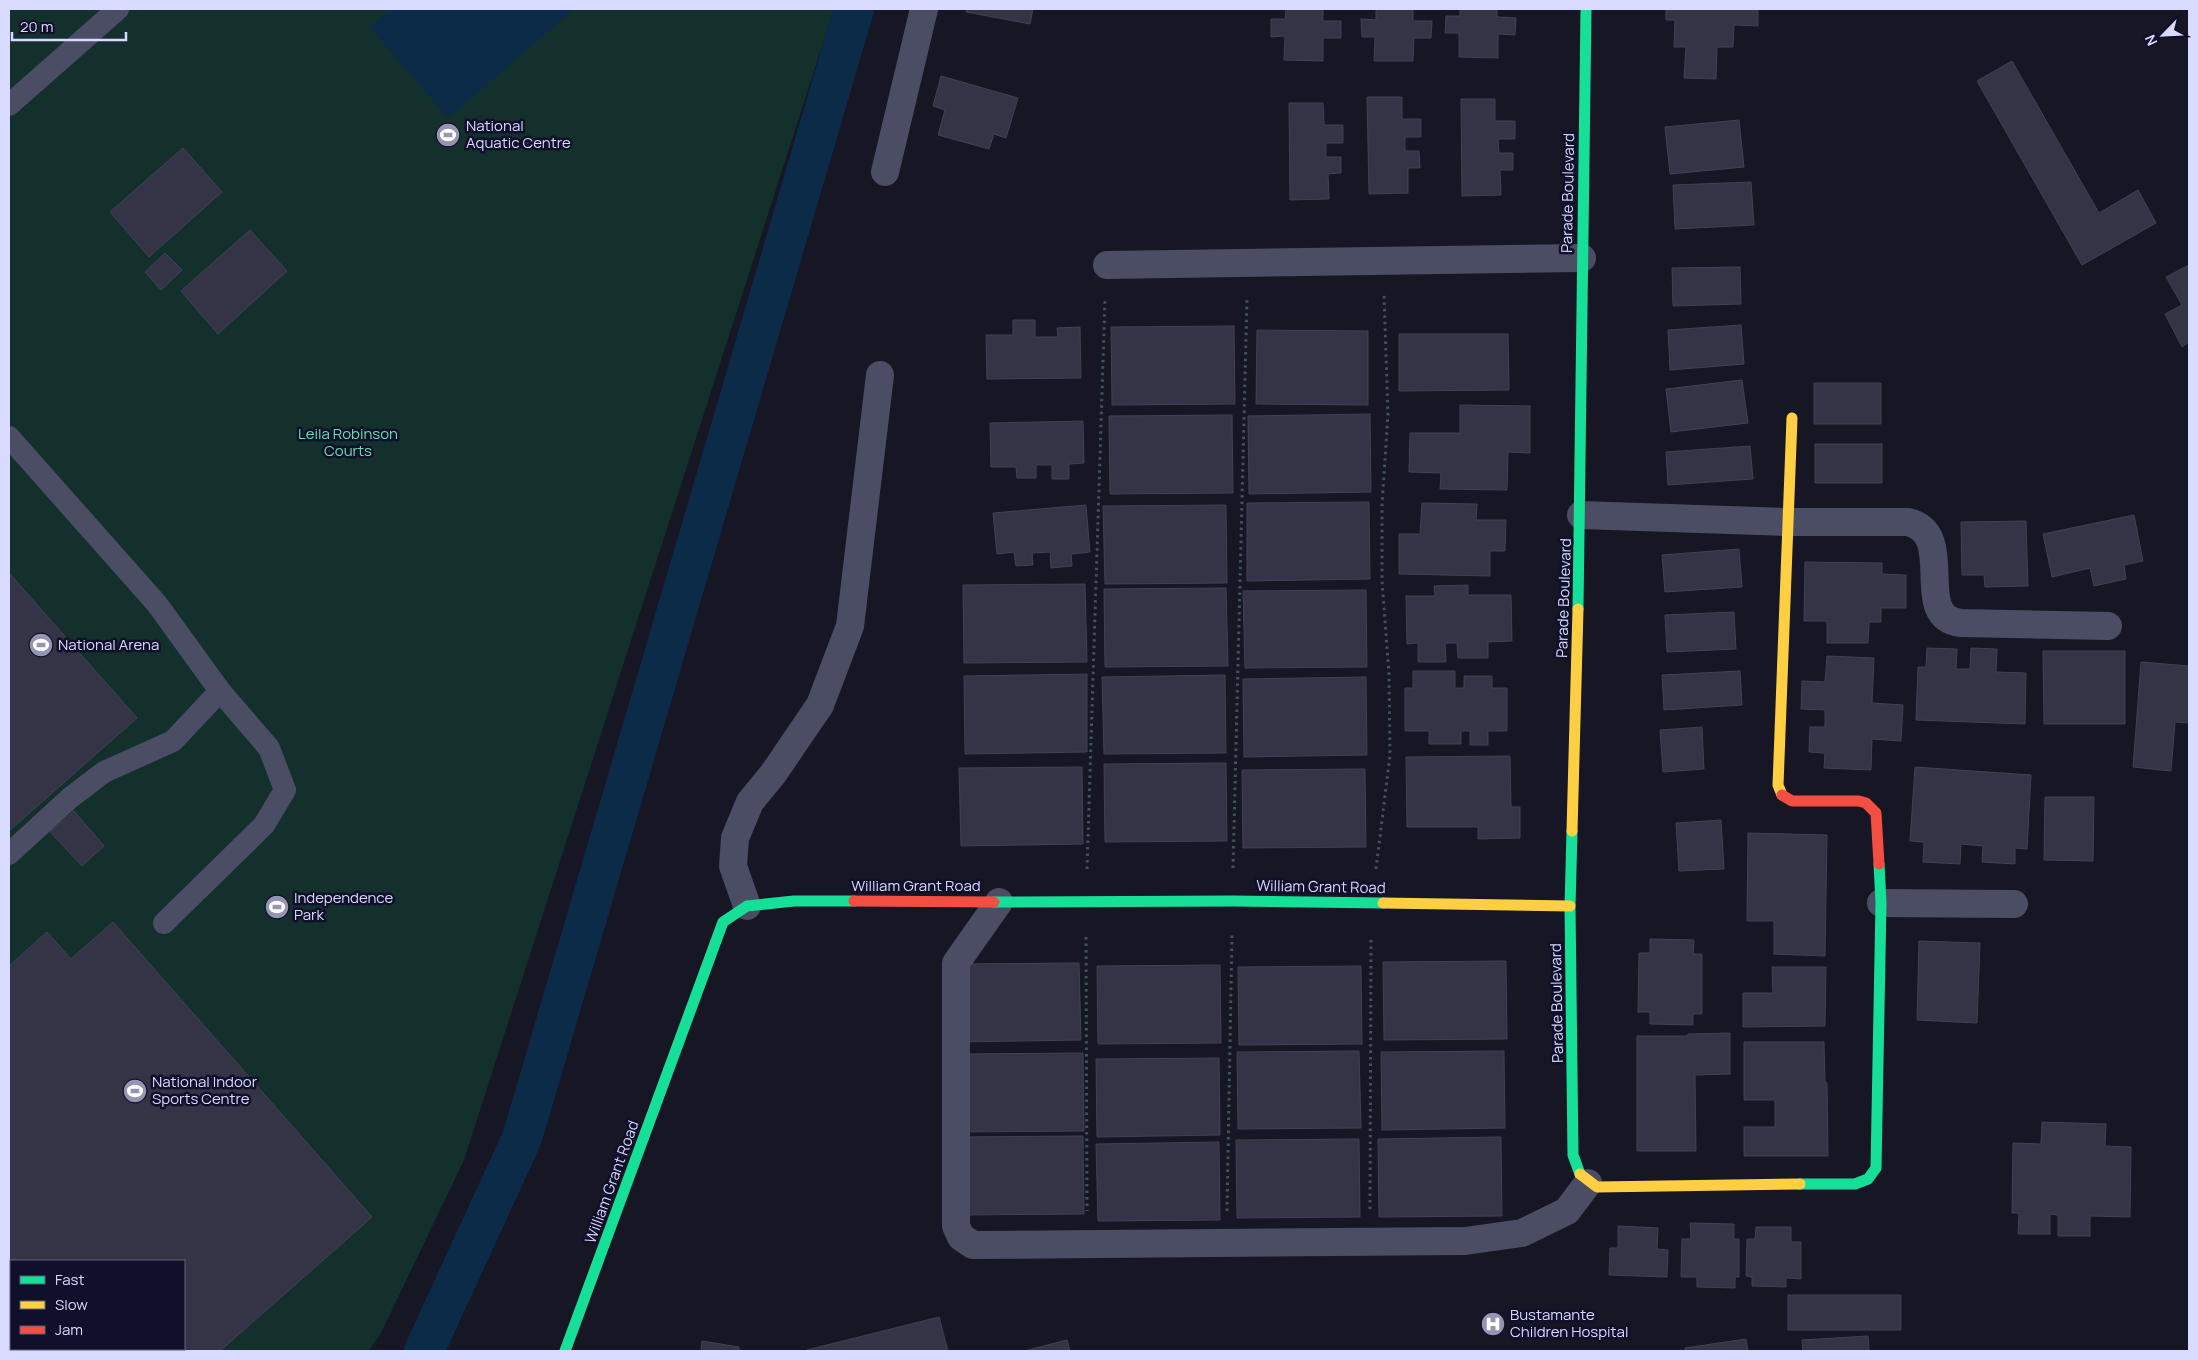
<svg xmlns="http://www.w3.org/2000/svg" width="2198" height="1360" viewBox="0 0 2198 1360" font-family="Manrope,sans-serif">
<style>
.green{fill:#13302d;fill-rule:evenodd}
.water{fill:#0c2b49}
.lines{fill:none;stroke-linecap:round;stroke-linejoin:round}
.canal{stroke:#0c2b49;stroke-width:40}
.building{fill:#343446;stroke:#414157;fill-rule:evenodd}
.path{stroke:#42525e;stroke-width:3;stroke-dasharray:2.5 4;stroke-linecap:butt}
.lane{stroke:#4b4d64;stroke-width:22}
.street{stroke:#4b4d64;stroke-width:28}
.fast{stroke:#16e098;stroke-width:11}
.slow{stroke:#ffcf43;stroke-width:11}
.jam{stroke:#f24e42;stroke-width:11}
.labels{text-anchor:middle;stroke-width:5;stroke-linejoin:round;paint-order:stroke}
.poi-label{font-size:15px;fill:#d8daff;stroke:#10102a;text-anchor:start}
.street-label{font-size:15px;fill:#d8daff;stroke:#10102a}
.park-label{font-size:15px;fill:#60e3ae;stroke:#10102a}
</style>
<rect width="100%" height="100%" fill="#161624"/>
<path class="green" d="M 9,9 L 834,9 L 464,1160 L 380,1335 L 368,1351 L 9,1351 ZM 11,1261 L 184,1261 L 184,1349 L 11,1349 Z"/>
<path class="water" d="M 391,9 L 574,9 L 448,118 L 370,27 Z"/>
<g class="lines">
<path class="canal" d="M 424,1351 L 522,1138 L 854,9"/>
</g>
<path class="building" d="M 967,9 L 1033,9 L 1030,24 L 966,12 Z
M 1286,9 L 1323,9 L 1323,21 L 1341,21 L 1341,38 L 1323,38 L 1323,61 L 1284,60 L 1285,36 L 1271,37 L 1271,19 L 1285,19 Z
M 1376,9 L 1413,9 L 1413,21 L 1432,21 L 1431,38 L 1414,38 L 1413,61 L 1374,61 L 1375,37 L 1362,37 L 1361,19 L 1376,20 Z
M 1460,9 L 1497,9 L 1497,17 L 1516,18 L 1515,35 L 1498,34 L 1498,58 L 1459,57 L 1459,33 L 1445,33 L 1446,16 L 1460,16 Z
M 1666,9 L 1758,9 L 1758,26 L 1734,25 L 1733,47 L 1717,47 L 1716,79 L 1684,78 L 1686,47 L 1674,47 L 1675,20 L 1666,20 Z
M 2012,61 L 2099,213 L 2138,190 L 2156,223 L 2082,265 L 1977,81 Z
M 941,76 L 1018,98 L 1006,138 L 994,134 L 989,149 L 938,135 L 945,110 L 933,106 Z
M 1367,97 L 1402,97 L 1402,119 L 1421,119 L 1421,137 L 1405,137 L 1405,151 L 1419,151 L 1420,168 L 1408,168 L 1408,193 L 1369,194 Z
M 1461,99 L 1495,99 L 1495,121 L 1515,121 L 1515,139 L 1498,139 L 1499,153 L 1513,153 L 1513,170 L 1500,170 L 1501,195 L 1462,196 Z
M 1289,103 L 1323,103 L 1324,125 L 1343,125 L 1343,143 L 1326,143 L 1326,157 L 1341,157 L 1341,173 L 1328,174 L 1329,199 L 1290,200 Z
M 1739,120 L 1744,167 L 1670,174 L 1665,127 Z
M 183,148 L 222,192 L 149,257 L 110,212 Z
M 1751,182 L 1754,225 L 1675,229 L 1673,185 Z
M 250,230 L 287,271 L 218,334 L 181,291 Z
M 165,253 L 182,270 L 161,290 L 145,272 Z
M 2189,265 L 2189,342 L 2182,347 L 2165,314 L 2182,305 L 2166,277 Z
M 1740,267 L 1741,304 L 1673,306 L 1672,268 Z
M 1013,320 L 1035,320 L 1035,337 L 1058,337 L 1057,328 L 1080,327 L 1081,378 L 987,379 L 986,335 L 1013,335 Z
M 1741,325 L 1744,364 L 1670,370 L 1668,330 Z
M 1234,326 L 1235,404 L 1112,405 L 1111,327 Z
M 1257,330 L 1368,331 L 1368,405 L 1256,404 Z
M 1399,334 L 1508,334 L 1509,390 L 1399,391 Z
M 1742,380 L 1748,423 L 1671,432 L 1666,389 Z
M 1814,383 L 1881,383 L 1881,424 L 1814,424 Z
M 1460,405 L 1530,406 L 1530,453 L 1508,452 L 1507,490 L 1440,489 L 1441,473 L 1409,472 L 1410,433 L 1460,433 Z
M 1370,414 L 1371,492 L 1249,494 L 1248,416 Z
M 1232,415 L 1233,493 L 1110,494 L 1109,416 Z
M 1083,421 L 1084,463 L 1069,464 L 1069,479 L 1052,479 L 1052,465 L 1036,465 L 1036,478 L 1017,478 L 1016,467 L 991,467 L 990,423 Z
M 1815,444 L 1882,444 L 1882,483 L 1815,483 Z
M 1750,446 L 1753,479 L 1668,485 L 1666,452 Z
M 1369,502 L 1370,579 L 1247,581 L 1247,503 Z
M 1422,503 L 1477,504 L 1476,520 L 1506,520 L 1505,551 L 1490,551 L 1490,576 L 1399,574 L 1399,534 L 1420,534 Z
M 1086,505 L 1090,552 L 1071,554 L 1072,566 L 1051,568 L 1050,552 L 1032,553 L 1033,565 L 1016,566 L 1014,552 L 997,554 L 993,513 Z
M 1226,505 L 1227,583 L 1105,584 L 1103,506 Z
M 2134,515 L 2143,561 L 2124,565 L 2126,579 L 2094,586 L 2090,568 L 2052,577 L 2043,534 Z
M 2026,521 L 2028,586 L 1985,587 L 1984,575 L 1962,575 L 1961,522 Z
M 1739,549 L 1742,587 L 1665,592 L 1662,555 Z
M 1805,562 L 1882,563 L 1882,574 L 1906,575 L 1906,608 L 1881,608 L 1881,622 L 1869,622 L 1868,643 L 1827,643 L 1827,621 L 1804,621 Z
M 9,573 L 137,718 L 9,831 Z
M 1085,584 L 1087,662 L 964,663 L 963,585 Z
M 1468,585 L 1468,595 L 1511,595 L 1512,641 L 1488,642 L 1488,658 L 1458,658 L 1457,643 L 1445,643 L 1446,662 L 1418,662 L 1418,643 L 1407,644 L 1406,596 L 1435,596 L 1434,586 Z
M 1226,588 L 1228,666 L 1105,667 L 1104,589 Z
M 1366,590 L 1367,667 L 1245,668 L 1243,591 Z
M 1734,612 L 1736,649 L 1667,652 L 1665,615 Z
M 1927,648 L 1957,649 L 1956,669 L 1970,669 L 1971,648 L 1997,649 L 1996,672 L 2026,673 L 2025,724 L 1916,720 L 1918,667 L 1926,667 Z
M 2043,651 L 2125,651 L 2125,724 L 2044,724 Z
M 1827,656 L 1874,658 L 1872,703 L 1903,705 L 1901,741 L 1872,739 L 1871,770 L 1824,768 L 1825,753 L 1809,752 L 1810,727 L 1825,727 L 1825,710 L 1801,709 L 1802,681 L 1825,682 Z
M 2141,662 L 2189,666 L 2189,723 L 2175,722 L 2171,771 L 2133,767 Z
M 1413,671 L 1455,671 L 1455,688 L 1464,688 L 1464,676 L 1492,676 L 1492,688 L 1507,688 L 1507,731 L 1488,731 L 1488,745 L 1470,745 L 1470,731 L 1461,731 L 1461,744 L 1429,744 L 1429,731 L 1405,731 L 1405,688 L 1413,688 Z
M 1740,671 L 1742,705 L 1664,710 L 1662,675 Z
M 1087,674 L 1087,752 L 965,754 L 964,676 Z
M 1225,675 L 1226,753 L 1104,754 L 1102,677 Z
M 1366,677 L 1367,755 L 1244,757 L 1243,679 Z
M 1702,727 L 1704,769 L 1663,772 L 1660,730 Z
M 1510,756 L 1511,807 L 1520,807 L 1520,838 L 1478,839 L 1478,827 L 1407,827 L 1406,757 Z
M 1226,763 L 1227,841 L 1105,842 L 1104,764 Z
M 1082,767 L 1083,844 L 961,846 L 959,768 Z
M 1915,767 L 2031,775 L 2027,849 L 2015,848 L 2015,864 L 1982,862 L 1983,846 L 1961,844 L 1960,864 L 1923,862 L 1924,842 L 1910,841 Z
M 1365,769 L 1366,847 L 1243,848 L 1242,770 Z
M 2045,797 L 2094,797 L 2093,861 L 2044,860 Z
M 74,811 L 104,846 L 82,866 L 50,832 Z
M 1721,820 L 1724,869 L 1679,871 L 1676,823 Z
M 1748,833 L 1827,835 L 1825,956 L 1774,954 L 1774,921 L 1747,921 Z
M 113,922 L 372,1217 L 220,1351 L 9,1351 L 9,966 L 47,932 L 71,959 ZM 11,1261 L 184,1261 L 184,1349 L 11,1349 Z
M 1650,939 L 1694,940 L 1693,954 L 1702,954 L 1702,1014 L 1693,1014 L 1693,1025 L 1650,1024 L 1650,1012 L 1638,1012 L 1639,953 L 1650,953 Z
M 1919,941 L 1980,943 L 1977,1023 L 1917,1020 Z
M 1506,961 L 1507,1039 L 1384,1040 L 1383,962 Z
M 1079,963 L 1081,1040 L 958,1042 L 957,964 Z
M 1220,965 L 1221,1043 L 1098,1044 L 1097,966 Z
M 1361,966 L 1362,1044 L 1239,1045 L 1238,967 Z
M 1772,967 L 1826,967 L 1825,1026 L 1743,1027 L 1743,993 L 1773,993 Z
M 1730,1033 L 1730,1074 L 1695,1075 L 1696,1151 L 1637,1151 L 1637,1036 L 1688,1036 L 1688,1034 Z
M 1744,1042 L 1824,1042 L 1825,1082 L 1827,1083 L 1828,1156 L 1744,1156 L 1744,1127 L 1775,1127 L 1775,1100 L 1744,1100 Z
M 1359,1051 L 1361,1128 L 1238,1129 L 1237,1052 Z
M 1504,1051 L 1505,1128 L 1382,1130 L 1381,1052 Z
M 1083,1053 L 1084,1131 L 961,1132 L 961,1054 Z
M 1219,1058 L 1220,1135 L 1097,1137 L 1096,1059 Z
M 2042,1122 L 2106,1124 L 2105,1146 L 2131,1147 L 2130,1217 L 2090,1216 L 2090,1236 L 2058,1236 L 2058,1215 L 2050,1214 L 2050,1234 L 2018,1234 L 2019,1213 L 2012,1213 L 2013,1143 L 2041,1144 Z
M 1083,1136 L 1084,1214 L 961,1215 L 960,1137 Z
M 1501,1137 L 1502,1216 L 1379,1217 L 1378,1139 Z
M 1359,1139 L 1360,1217 L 1237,1218 L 1236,1140 Z
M 1219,1142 L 1220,1220 L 1098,1221 L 1096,1144 Z
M 1690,1223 L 1734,1224 L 1734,1239 L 1739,1239 L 1739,1277 L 1735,1277 L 1735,1288 L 1697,1287 L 1697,1277 L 1681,1277 L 1682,1239 L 1691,1239 Z
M 1618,1226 L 1658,1228 L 1657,1249 L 1668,1250 L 1667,1277 L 1609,1275 L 1610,1248 L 1618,1248 Z
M 1756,1227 L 1791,1227 L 1791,1242 L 1801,1242 L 1801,1279 L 1786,1278 L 1786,1287 L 1752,1286 L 1752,1277 L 1746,1276 L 1747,1239 L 1755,1239 Z
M 1788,1295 L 1901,1295 L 1901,1330 L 1788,1330 Z
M 939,1317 L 948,1351 L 808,1351 L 807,1350 Z
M 1868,1336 L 1869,1351 L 1803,1351 L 1802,1340 Z
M 1746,1339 L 1748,1351 L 1685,1351 L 1685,1348 Z
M 1067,1340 L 1070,1351 L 1024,1351 Z
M 702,1341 L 739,1347 L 739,1351 L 701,1351 Z"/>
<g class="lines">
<path class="path" d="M 1233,868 L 1247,297
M 1087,869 L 1105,298
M 1376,869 L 1390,755 L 1389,674 L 1382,581 L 1382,505 L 1388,414 L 1384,294
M 1086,937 L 1087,1211
M 1370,1209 L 1371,937
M 1227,1211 L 1232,934"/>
<path class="lane" d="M 9,105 L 118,9
M 9,437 L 157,604 L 220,691 L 269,748 L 285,790 L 264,825 L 164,923
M 9,854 L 70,798 L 104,772 L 173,741 L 220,691"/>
<path class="street" d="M 885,172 L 924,9
M 1107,265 L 1582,258
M 1581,515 L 1788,522 L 1908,522 C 1959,534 1910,618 1961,623 L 2108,626
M 999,902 L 956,963 L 956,1226 L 961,1237 L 973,1245 L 1465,1241 L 1522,1233 L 1567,1211 L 1588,1183
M 1881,903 L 2014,904
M 747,906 L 733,866 L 735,838 L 750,802 L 773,774 L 820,705 L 850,626 L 880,375"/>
<path class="fast" d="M 1578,609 L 1586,9
M 1572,831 L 1570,906 L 1573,1155 L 1580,1174
M 994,902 L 1233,901 L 1383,903
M 1800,1184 L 1855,1184 L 1868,1179 L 1876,1168 L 1881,903 L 1879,864
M 565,1351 L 723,922 L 747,906 L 794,901 L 854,901"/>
<path class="slow" d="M 1782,795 L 1778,785 L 1792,418
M 1572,831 L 1578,609
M 1383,903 L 1570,906
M 1580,1174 L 1597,1187 L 1800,1184"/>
<path class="jam" d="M 1782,795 L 1792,801 L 1859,801 L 1866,803 L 1876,813 L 1879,864
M 854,901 L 994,902"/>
</g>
<defs>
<g id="stadium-disc" transform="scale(1.25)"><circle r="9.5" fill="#9495b2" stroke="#10102a"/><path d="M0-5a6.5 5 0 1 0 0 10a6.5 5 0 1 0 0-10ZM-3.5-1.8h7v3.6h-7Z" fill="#fff"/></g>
<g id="hospital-disc" transform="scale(1.25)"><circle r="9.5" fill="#9495b2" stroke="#10102a"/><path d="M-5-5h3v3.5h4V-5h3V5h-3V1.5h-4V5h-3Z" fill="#fff"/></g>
</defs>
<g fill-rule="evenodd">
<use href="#stadium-disc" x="448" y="135"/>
<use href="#stadium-disc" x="41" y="645"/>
<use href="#stadium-disc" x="277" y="907"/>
<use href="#stadium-disc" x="135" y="1091"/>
<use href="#hospital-disc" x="1493" y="1324"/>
</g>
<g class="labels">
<g class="poi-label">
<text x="466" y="131">National<tspan x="466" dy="17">Aquatic Centre</tspan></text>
<text x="58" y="650">National Arena</text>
<text x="294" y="903">Independence<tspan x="294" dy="17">Park</tspan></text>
<text x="152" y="1087">National Indoor<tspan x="152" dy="17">Sports Centre</tspan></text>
<text x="1510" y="1320">Bustamante<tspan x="1510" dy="17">Children Hospital</tspan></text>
</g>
<g class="street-label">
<text transform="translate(1568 193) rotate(-89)" y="5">Parade Boulevard</text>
<text transform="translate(1564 598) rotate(-88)" y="5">Parade Boulevard</text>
<text x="916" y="891">William Grant Road</text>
<text transform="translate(1321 887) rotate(1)" y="5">William Grant Road</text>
<text transform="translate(1557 1003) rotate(-91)" y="5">Parade Boulevard</text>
<text transform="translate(612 1182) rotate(-70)" y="5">William Grant Road</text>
</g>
<g class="park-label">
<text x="348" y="439">Leila Robinson<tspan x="348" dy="17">Courts</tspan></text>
</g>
</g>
<rect width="2198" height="1360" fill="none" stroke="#d8daff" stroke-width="20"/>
<rect x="10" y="1260" width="175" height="90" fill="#10102a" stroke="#60617f"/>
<rect x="20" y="1276" width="25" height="8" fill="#16e098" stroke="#60617f"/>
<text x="55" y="1285" font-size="15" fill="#d8daff">Fast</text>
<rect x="20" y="1301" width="25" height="8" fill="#ffcf43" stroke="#60617f"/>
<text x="55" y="1310" font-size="15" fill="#d8daff">Slow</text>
<rect x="20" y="1326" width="25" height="8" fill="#f24e42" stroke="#60617f"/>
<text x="55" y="1335" font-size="15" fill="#d8daff">Jam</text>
<g transform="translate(2163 35) rotate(246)" stroke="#10102a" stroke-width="4" paint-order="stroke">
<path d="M0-4L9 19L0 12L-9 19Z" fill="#d8daff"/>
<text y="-8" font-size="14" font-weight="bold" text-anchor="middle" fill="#d8daff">N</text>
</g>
<path d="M12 32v8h114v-8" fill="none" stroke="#d8daff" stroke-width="2.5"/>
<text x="20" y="32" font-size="15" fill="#d8daff" stroke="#10102a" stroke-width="4" paint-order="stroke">20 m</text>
</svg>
